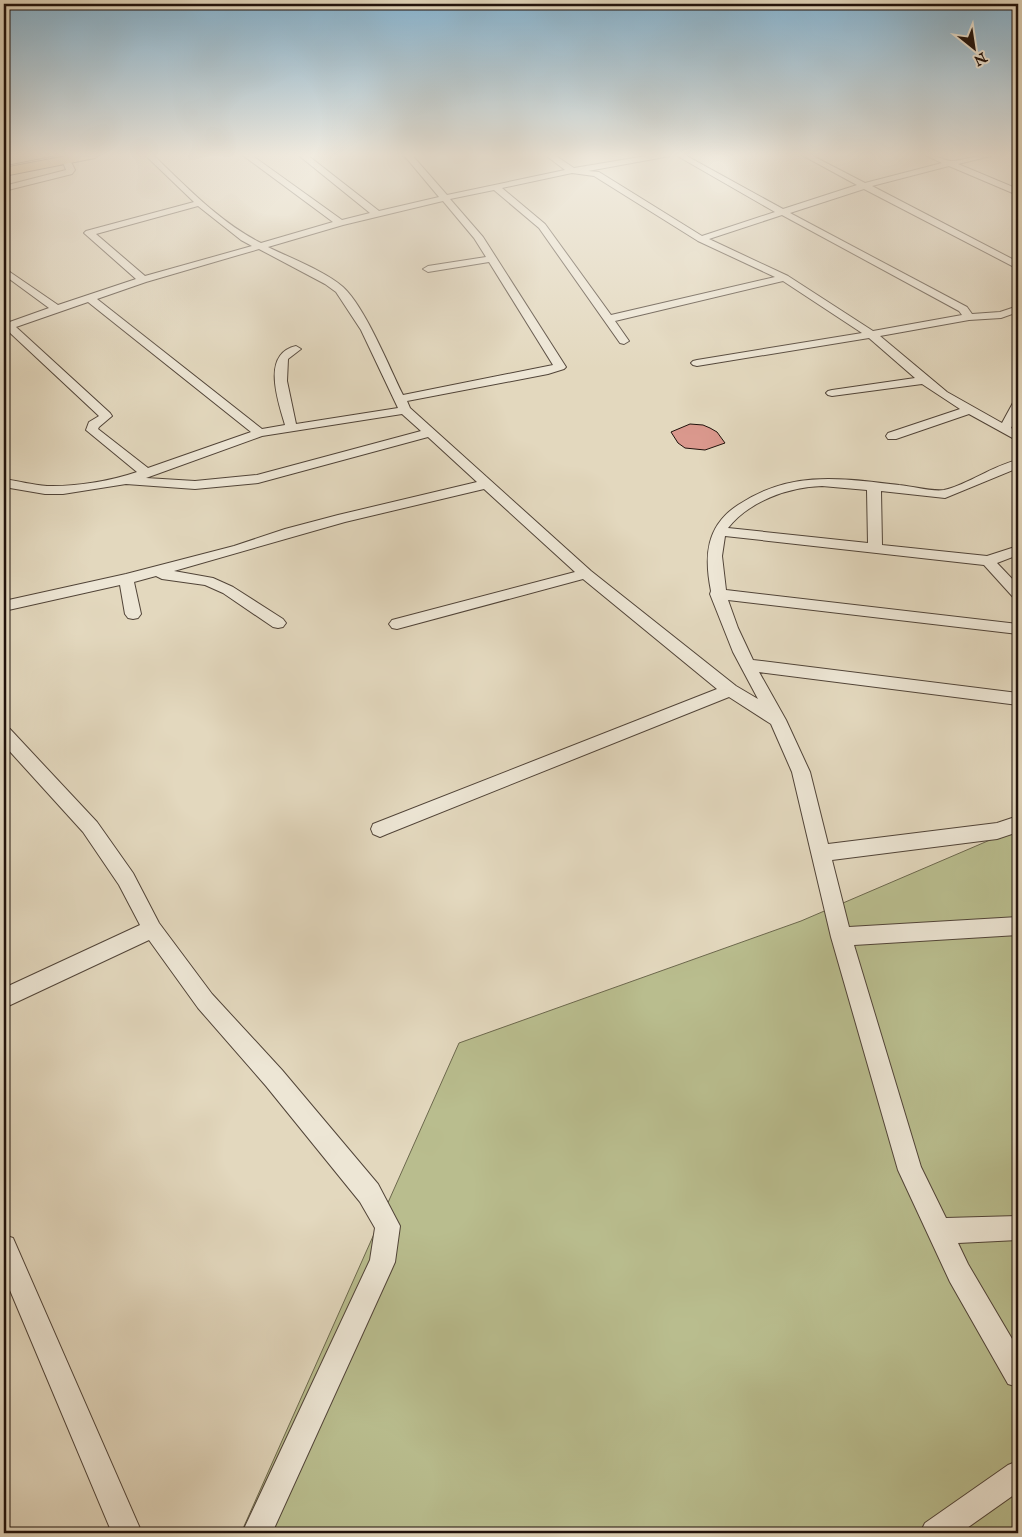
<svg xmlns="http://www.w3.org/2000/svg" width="1022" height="1537" viewBox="0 0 1022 1537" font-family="'IM FELL English',serif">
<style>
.green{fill:#b9bd8e;stroke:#6c684d}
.building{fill:#da988d;stroke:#20120c}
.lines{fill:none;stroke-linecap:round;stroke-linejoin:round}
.minor-casing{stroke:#514438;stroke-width:2}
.primary-casing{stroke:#20120c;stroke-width:2}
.minor{fill:#ede6d5;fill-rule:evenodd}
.primary{fill:#e2bc7f;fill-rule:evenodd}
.tram{stroke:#20120c;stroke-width:1}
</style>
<rect width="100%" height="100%" fill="#e3d8be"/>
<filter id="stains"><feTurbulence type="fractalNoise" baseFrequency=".004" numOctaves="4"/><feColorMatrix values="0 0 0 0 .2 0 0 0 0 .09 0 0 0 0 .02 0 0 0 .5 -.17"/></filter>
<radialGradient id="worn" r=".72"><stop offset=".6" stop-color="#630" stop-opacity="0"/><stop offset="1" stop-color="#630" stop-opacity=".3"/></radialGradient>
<path class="green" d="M 1018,828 L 1018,1533 L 241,1533 L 459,1043 L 801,921 Z"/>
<path class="building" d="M 690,424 L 703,425 L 710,428 L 717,432 L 725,443 L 705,450 L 685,448 L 678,443 L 671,432 Z"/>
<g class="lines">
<g class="minor-casing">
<path id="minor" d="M 144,154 L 152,154 C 186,186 219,222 261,243 L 333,222 L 241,154 L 250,154 L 342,220 L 370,213 L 297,154 L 306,154 L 379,211 L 439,197 L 403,154 L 411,154 L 447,195 L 565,170 L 544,154 L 553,154 L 574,168 L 658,154 L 674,154 L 670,156 L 588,171 L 599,172 L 702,236 L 775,212 L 674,154 L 683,154 L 783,209 L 857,185 L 800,154 L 809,154 L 865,183 L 942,163 L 923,154 C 935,154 942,160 951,161 C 960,162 978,154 992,154 L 991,156 L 958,164 L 1018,189 L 1018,194 L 1015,194 L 949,166 L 872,186 L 1018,262 L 1018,269 L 864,189 L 790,213 L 967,307 L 972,314 L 1000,312 L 1018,306 L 1018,312 L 1001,318 L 969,320 L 880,336 L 947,392 L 1002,423 L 1014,401 L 1018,401 L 1018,415 L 1011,428 L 1018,432 L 1018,441 L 969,414 L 896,439 L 888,439 L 886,436 L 888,433 L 960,409 L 922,384 L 832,396 L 828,395 L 826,393 L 828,391 L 832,390 L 915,378 L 869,338 L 697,366 L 693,365 L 691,363 L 693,361 L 697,360 L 862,333 L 783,281 L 615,321 L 629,341 L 624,344 L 620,343 L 539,228 L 494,190 L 450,199 L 483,237 L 566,367 L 564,369 L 548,374 L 407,401 L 410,408 L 591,571 L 736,686 L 758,699 L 733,652 L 710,594 L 711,591 C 704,556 706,526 738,505 C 791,470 840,478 899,485 C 911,486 933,492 944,490 C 967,485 994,465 1018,460 L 1018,468 L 945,498 L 881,491 L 882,545 L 987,556 L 1018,546 L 1018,555 L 997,563 L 1018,585 L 1018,599 L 1013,597 L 984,565 L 725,536 L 722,556 L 726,590 L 1018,624 L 1018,634 L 728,600 L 738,628 L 753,660 L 1018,693 L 1018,705 L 759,672 L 786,720 L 810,772 L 828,844 L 997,823 L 1018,816 L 1018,832 L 997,839 L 832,860 L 849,927 L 1018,917 L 1018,935 L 854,945 L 921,1167 L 946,1218 L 1018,1216 L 1018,1240 L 958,1243 L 968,1264 L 1018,1349 L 1018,1387 L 1008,1384 L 950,1282 L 898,1170 L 831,937 L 792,772 L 771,724 L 729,697 L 387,834 L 380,837 L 373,834 L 371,829 L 373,824 L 717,689 L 583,579 L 397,629 L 392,628 L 389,624 L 392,620 L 575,572 L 484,489 L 345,522 L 174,571 L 213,578 L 233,587 L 283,619 L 286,623 L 283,627 L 278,628 L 273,627 L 223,593 L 205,585 L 162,579 L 156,576 L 134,582 L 141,614 L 138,618 L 133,619 L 128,618 L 125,614 L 120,585 L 4,611 L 4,601 L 126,574 L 234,546 L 285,529 L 338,515 L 477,482 L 428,437 L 258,483 L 195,489 L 126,484 L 63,494 L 45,494 L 4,487 L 4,479 C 18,481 33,485 47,486 C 74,487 111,481 137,472 L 86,430 L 89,422 L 99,416 L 7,330 L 4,330 L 4,324 L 49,308 L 4,275 L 4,268 L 58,305 L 136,279 L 84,233 L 86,231 L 194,202 ZM 572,173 L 594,176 L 698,241 L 775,277 L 611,315 L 545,224 L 502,188 ZM 443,201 L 474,238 L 486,257 L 428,266 L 423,269 L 428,272 L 489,262 L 553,365 L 403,395 C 389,367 365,307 343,287 C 325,271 290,258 268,247 L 343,225 ZM 198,206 L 241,240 L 252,246 L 145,276 L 96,234 ZM 782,215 L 959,311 L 962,315 L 873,331 L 788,276 L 709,239 ZM 259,249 L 325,284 L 336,292 L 361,330 L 398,408 L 296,424 L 287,381 L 288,359 L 301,349 L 296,346 C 261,354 278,401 285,425 L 262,429 L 97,299 L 146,282 ZM 88,302 L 251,432 L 148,468 L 98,429 L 99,427 L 112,416 L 110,413 L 16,327 ZM 402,414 L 421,431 L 257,475 L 195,481 L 146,478 L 262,436 ZM 822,486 L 867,490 L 868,543 L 728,528 C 749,501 789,487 822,486 Z
M 63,158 L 70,160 L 75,170 L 72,174 L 4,191 L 4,186 L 66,170 L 62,160 Z
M 4,728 L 10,729 L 97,822 L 133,873 L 159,923 L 212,994 L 282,1070 L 378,1184 L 400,1226 L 395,1262 L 391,1271 L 272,1533 L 242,1533 L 370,1260 L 375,1228 L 360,1202 L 266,1086 L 198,1008 L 149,940 L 4,1008 L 4,988 L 140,925 L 119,885 L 83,832 L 4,745 Z
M 4,1235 L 13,1238 L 142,1533 L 112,1533 L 4,1276 Z
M 1018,1461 L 1018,1492 L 960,1533 L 920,1533 L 925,1523 L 1008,1465 Z"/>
</g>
<g class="primary-casing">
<path id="primary" d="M 77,154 L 101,154 L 95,158 L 4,176 L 4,168 Z"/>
</g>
<use href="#minor" class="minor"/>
<use href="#primary" class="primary"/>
<path class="tram" d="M 4,166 L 64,154"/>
</g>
<linearGradient id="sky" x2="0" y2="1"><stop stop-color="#87b6d4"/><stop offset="0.42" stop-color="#f2ede2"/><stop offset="1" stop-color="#f2ede2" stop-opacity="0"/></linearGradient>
<rect width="1022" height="369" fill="url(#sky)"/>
<rect width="1022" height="1537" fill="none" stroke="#e3d8be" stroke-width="20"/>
<rect x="5" y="5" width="1012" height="1527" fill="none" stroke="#20120c" stroke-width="2.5"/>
<rect x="10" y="10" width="1002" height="1517" fill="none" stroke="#20120c"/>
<g transform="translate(974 48) rotate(150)" stroke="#ede6d5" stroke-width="4" paint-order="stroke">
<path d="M0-4L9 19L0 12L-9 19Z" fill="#20120c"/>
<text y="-8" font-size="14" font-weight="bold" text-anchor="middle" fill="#20120c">N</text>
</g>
<rect width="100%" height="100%" filter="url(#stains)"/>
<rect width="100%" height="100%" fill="url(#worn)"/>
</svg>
